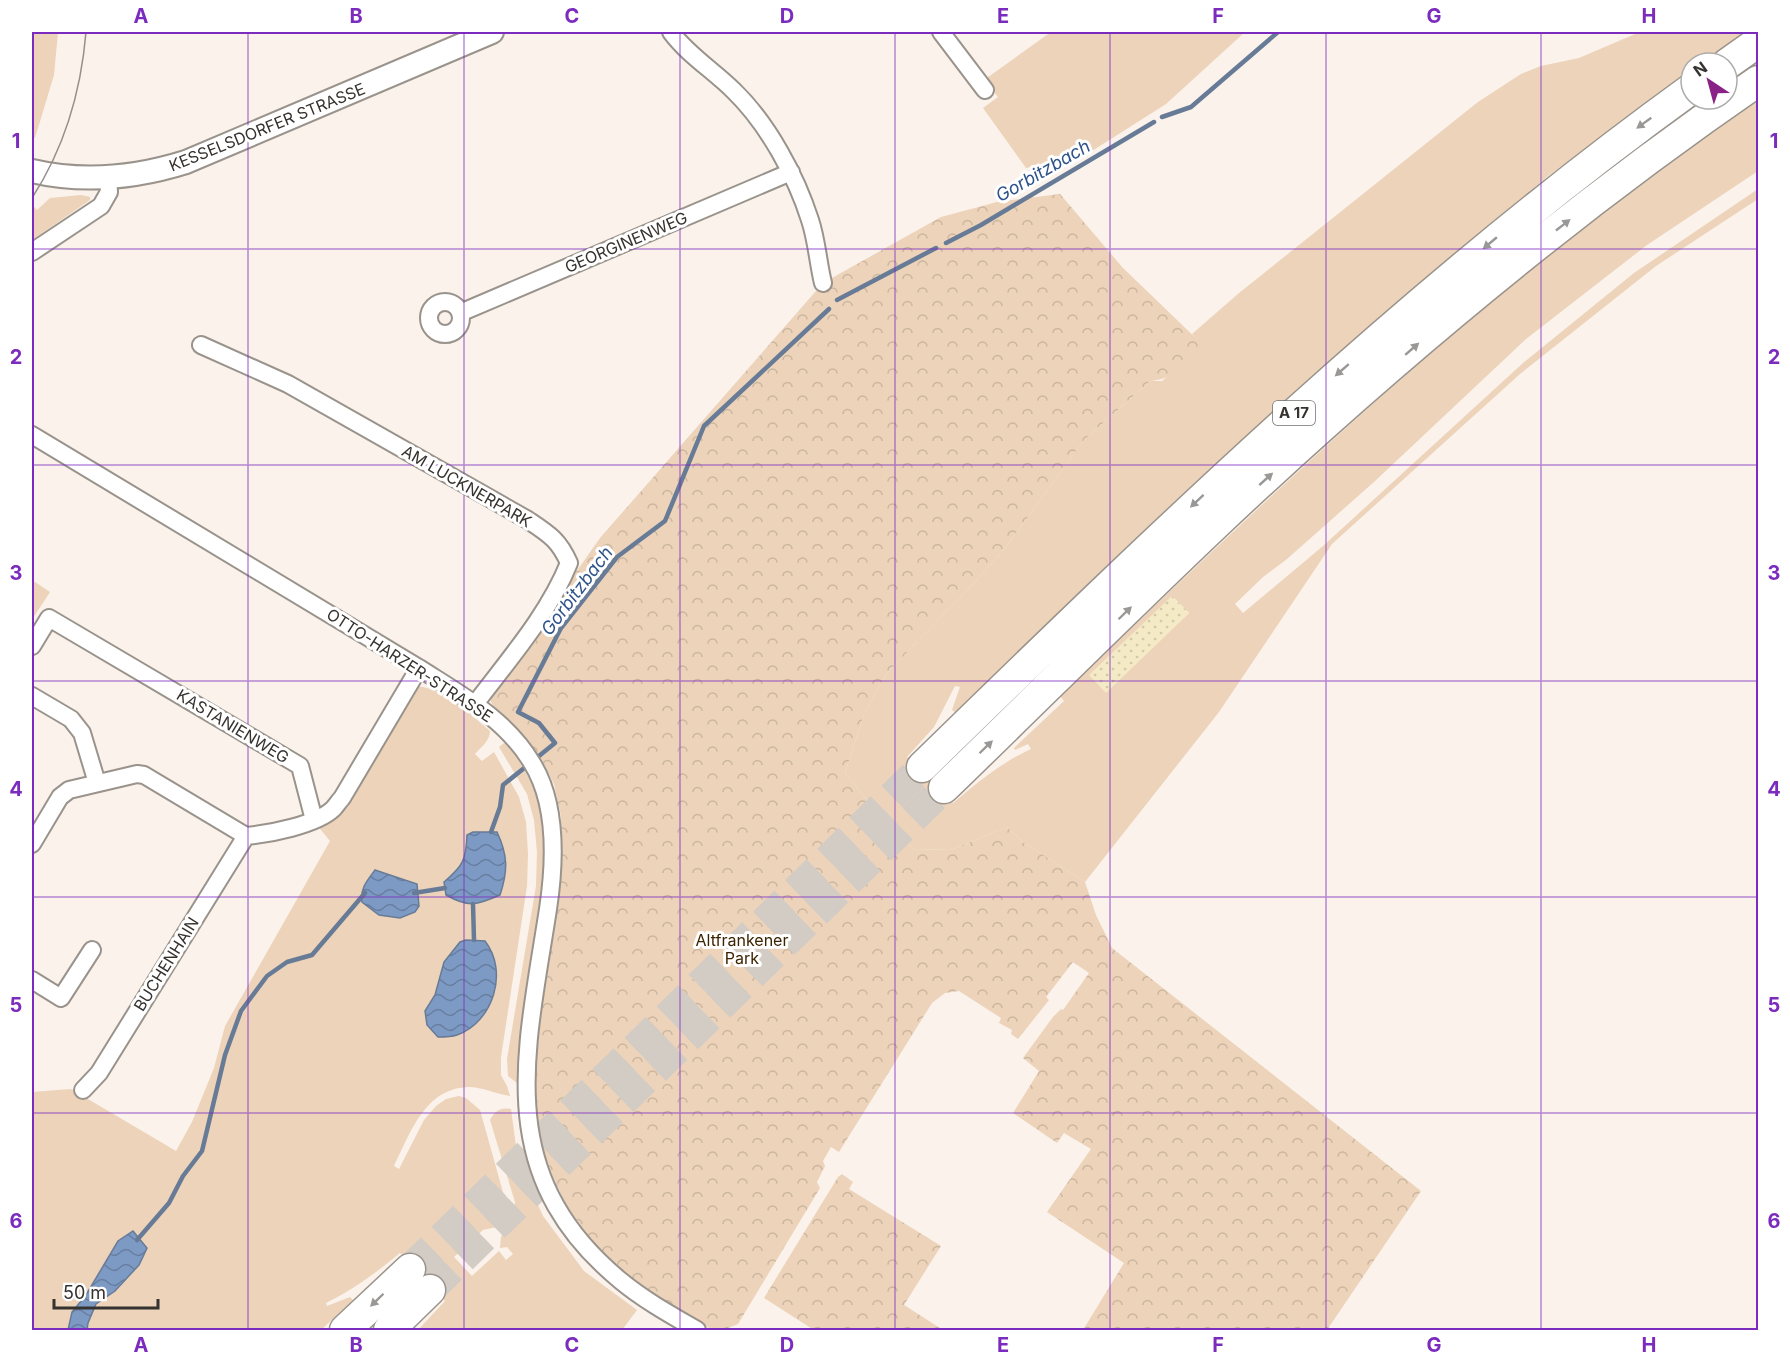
<svg xmlns="http://www.w3.org/2000/svg" width="1790" height="1362" viewBox="0 0 1790 1362" font-family="Inter,sans-serif">
<style>
.grass{fill:#ecd3b9;fill-rule:evenodd}
.sand{fill:url(#sand-dots)}
.park{fill:url(#park-crowns)}
.water{fill:url(#water-waves);stroke:#677b97;stroke-width:1.5}
.lines{fill:none;stroke-linecap:round;stroke-linejoin:round}
.stream{stroke:#677b97;stroke-width:4.5}
.highway-tunnel{stroke:#d3ccc5;stroke-width:30;stroke-dasharray:30 15;stroke-linecap:butt}
.street-casing{stroke:#99938c;stroke-width:20}
.secondary-casing{stroke:#99938c;stroke-width:26}
.highway-casing{stroke:#99938c;stroke-width:33}
.street{stroke:#fff;stroke-width:16}
.secondary{stroke:#fff;stroke-width:22}
.highway{stroke:#fff;stroke-width:30}
.tram{stroke:#948f8a;stroke-width:1.5}
.oneway{fill:#9a9897}
.grid{fill:none;stroke:#7b2cbf;stroke-width:1.5;stroke-opacity:0.55}
.labels{text-anchor:middle;stroke-width:6;stroke-linejoin:round;paint-order:stroke}
.shield{fill:#fff;stroke:#72706d;stroke-width:1.5}
.shield-label{font-size:15px;font-weight:bold;fill:#35322f}
.street-label{font-size:16px;fill:#35322f;stroke:#fff}
.park-label{font-size:16px;fill:#3c2301;stroke:#fff}
.water-label{font-size:18px;font-style:italic;fill:#2e538a;stroke:#fff}
.neatline{fill:none;stroke:#7b2cbf;stroke-width:2}
.grid-label{font-size:20px;text-anchor:middle;font-weight:bold;fill:#7b2cbf}
</style>
<defs>
<pattern id="sand-dots" width="8" height="8" patternUnits="userSpaceOnUse" patternTransform="scale(1.5)"><rect width="8" height="8" fill="#f4eac5"/><path d="M2 2h.1M6 6h.1" fill="none" stroke="#d2c9aa" stroke-width="1.8" stroke-linecap="round"/></pattern>
<pattern id="park-crowns" width="20" height="18" patternUnits="userSpaceOnUse" patternTransform="scale(1.5)"><rect width="20" height="18" fill="#ecd3b9"/><path d="M2 6a3 3 0 1 1 6 0M12 15a3 3 0 1 1 6 0" fill="none" stroke="#cbb69f"/></pattern>
<pattern id="water-waves" width="16" height="10" patternUnits="userSpaceOnUse" patternTransform="scale(1.5)"><rect width="16" height="10" fill="#7d9ac4"/><path d="M0 5q4-4 8 0t8 0" fill="none" stroke="#677ea0"/></pattern>
</defs>
<rect width="100%" height="100%" fill="#faf2eb"/>
<path class="grass" d="M 32,32 L 58,32 L 54,75 L 35,138 L 32,138 Z
M 1051,32 L 1245,32 L 1166,104 L 1084,156 L 1026,168 L 983,108 L 998,97 L 984,80 Z
M 1640,32 L 1749,32 L 1704,63 L 1691,63 L 1691,72 L 1548,176 L 1326,364 L 1186,491 L 1071,600 L 957,714 L 952,710 L 960,687 L 955,686 L 934,727 L 907,757 L 953,803 C 978,782 1001,763 1031,749 L 1028,744 L 1015,750 L 1014,748 L 1064,701 L 1060,696 C 1281,485 1504,271 1758,100 L 1758,171 L 1647,245 L 1526,339 L 1375,481 L 1287,559 L 1263,577 L 1235,604 L 1243,613 L 1323,546 L 1523,363 L 1634,273 L 1758,189 L 1758,199 L 1656,266 L 1520,374 L 1332,544 L 1219,712 L 1085,882 L 1023,842 L 1007,827 L 951,850 L 914,849 L 878,814 L 845,773 L 864,714 L 887,673 L 975,582 L 1006,547 L 1084,440 L 1150,381 L 1162,381 L 1203,346 L 1192,334 L 1239,293 L 1478,102 L 1521,74 L 1541,66 L 1579,58 ZM 1172,596 L 1189,613 L 1106,692 Z
M 81,195 L 90,197 L 90,200 L 32,240 L 32,210 L 34,207 L 37,210 L 50,198 Z
M 32,580 L 50,592 L 33,618 L 32,617 Z
M 414,686 C 444,687 469,713 490,731 C 490,741 481,747 475,754 L 482,761 L 494,752 L 519,797 L 526,822 L 528,854 L 527,886 L 501,1057 L 501,1075 L 507,1086 L 510,1096 C 496,1094 482,1087 469,1087 C 425,1088 411,1132 394,1166 L 399,1169 L 424,1120 L 436,1106 L 446,1099 L 459,1096 L 466,1098 L 480,1110 L 506,1203 L 504,1217 L 500,1223 L 496,1227 L 483,1230 L 454,1257 L 472,1276 L 499,1251 L 506,1260 L 513,1254 L 507,1247 L 500,1248 L 501,1237 L 514,1217 L 515,1202 L 490,1120 C 495,1111 500,1107 511,1109 L 518,1161 L 543,1216 L 584,1271 L 637,1310 L 622,1330 L 418,1330 L 445,1301 L 400,1253 C 376,1273 354,1289 326,1303 L 327,1306 L 350,1297 L 353,1300 L 321,1330 L 87,1330 L 88,1323 L 96,1304 L 115,1291 L 139,1266 L 147,1248 L 133,1231 L 118,1241 L 86,1295 L 72,1312 L 68,1330 L 32,1330 L 32,1092 L 71,1089 L 176,1151 L 192,1122 L 214,1068 L 225,1026 L 330,841 L 317,825 Z
M 504,743 L 508,744 L 525,771 L 536,792 L 542,821 L 545,859 L 542,892 L 519,1044 L 517,1083 L 508,1076 L 507,1059 L 536,886 L 537,852 L 534,820 L 527,794 L 499,747 Z"/>
<path class="sand" d="M 1172,596 L 1189,613 L 1106,693 L 1089,675 Z"/>
<path class="park" d="M 1060,194 L 1123,268 L 1204,346 C 1187,362 1174,380 1150,381 L 1084,440 L 1006,547 L 975,582 L 887,673 L 864,714 L 845,773 L 878,814 L 914,849 L 951,850 L 1007,827 L 1023,842 L 1085,882 L 1096,915 L 1112,948 L 1421,1191 L 1327,1330 L 1083,1330 L 1124,1263 L 1047,1212 L 1091,1149 L 1064,1133 L 1057,1143 L 1013,1113 L 1039,1071 L 1023,1058 L 1053,1017 L 1061,1009 L 1063,1010 L 1089,973 L 1073,962 L 1046,997 L 1049,1000 L 1018,1039 L 1011,1034 L 1012,1030 L 999,1023 L 1001,1018 L 959,991 L 945,993 L 932,1003 L 839,1152 L 831,1147 L 823,1161 L 825,1166 L 817,1182 L 820,1188 L 738,1324 L 723,1330 L 712,1330 L 629,1278 L 602,1255 L 566,1205 L 553,1177 L 541,1144 L 534,1114 L 535,1042 L 558,896 L 562,858 L 561,816 L 554,784 L 542,760 L 512,724 L 496,710 L 491,702 L 491,693 L 600,538 L 823,283 L 941,217 L 997,202 Z
M 842,1174 L 853,1182 L 849,1189 L 941,1246 L 904,1305 L 943,1330 L 814,1330 L 764,1298 L 838,1177 Z"/>
<path class="water" d="M 473,832 L 497,832 C 508,855 508,871 500,895 C 477,905 469,908 446,895 L 444,882 C 463,866 466,860 467,835 Z
M 375,870 L 417,884 L 419,906 L 415,912 L 400,918 L 379,915 L 362,902 C 360,888 367,881 375,870 Z
M 466,940 L 485,941 C 509,972 493,1022 457,1035 C 451,1037 445,1037 438,1037 L 427,1025 L 425,1011 L 435,995 L 444,962 L 460,942 Z
M 133,1231 L 147,1248 L 139,1265 L 115,1291 L 96,1304 L 88,1323 L 87,1330 L 68,1330 L 72,1312 L 86,1295 L 118,1241 Z"/>
<g class="lines">
<path class="stream" d="M 1162,117 L 1191,107 L 1278,32
M 946,243 L 981,225 L 1154,122
M 837,300 L 936,248
M 534,760 L 555,743 L 539,723 L 518,712 L 561,628 L 617,557 L 665,521 L 704,426 L 829,309
M 491,832 L 500,807 L 503,785 L 528,765
M 414,893 L 445,888
M 473,904 L 474,940
M 137,1240 L 169,1203 L 183,1176 L 202,1151 L 225,1055 L 241,1011 L 267,976 L 287,962 L 312,955 L 365,893"/>
<path class="highway-tunnel" d="M 410,1269 L 922,767
M 430,1290 L 944,788"/>
<g class="street-casing">
<path id="street" d="M 671,32 C 688,55 714,71 734,91 C 768,124 796,176 810,220 C 817,241 818,263 823,283
M 941,32 L 985,90
M 32,252 L 101,206 L 109,192 L 108,178
M429 318a16 16 0 1 1 32 0a16 16 0 1 1-32 0Z
M 460,313 L 791,172
M 201,345 L 288,384 L 528,520 C 549,534 559,540 569,563 C 548,615 509,659 475,704
M 32,435 L 419,668 C 461,695 506,719 532,763 C 558,805 555,863 548,909 C 526,1053 491,1174 621,1281 C 644,1300 671,1315 697,1330
M 32,646 L 49,618 L 300,766 L 314,820
M 32,696 L 71,719 L 82,733 L 97,783
M 32,844 L 60,797 L 69,790 L 137,774 L 144,775 L 246,836 C 269,834 316,825 333,809 C 336,806 339,801 342,798 L 419,668
M 32,980 L 61,998 L 92,950
M 83,1090 L 99,1073 L 246,836"/>
</g>
<g class="secondary-casing">
<path id="secondary" d="M 32,171 C 84,183 135,178 186,162 L 492,32"/>
</g>
<g class="highway-casing">
<path id="highway" d="M 1727,64 L 1758,42
M 922,767 C 1167,528 1413,290 1691,89
M 944,788 C 1035,700 1125,610 1217,523 C 1386,364 1566,213 1758,81
M 345,1330 L 410,1269
M 389,1330 L 430,1290"/>
</g>
<use href="#street" class="street"/>
<use href="#secondary" class="secondary"/>
<use href="#highway" class="highway"/>
<path class="tram" d="M 32,198 C 65,147 81,92 86,32"/>
</g>
<defs><path id="oneway-solid" d="M-6-.8H1V-3.2L6.5 0L1 3.2V.8H-6Z" transform="scale(1.5)"/></defs>
<g class="oneway">
<use href="#oneway-solid" transform="translate(1644 123) rotate(144)"/>
<use href="#oneway-solid" transform="translate(1563 225) rotate(-38)"/>
<use href="#oneway-solid" transform="translate(1490 243) rotate(140)"/>
<use href="#oneway-solid" transform="translate(1412 349) rotate(-41)"/>
<use href="#oneway-solid" transform="translate(1342 370) rotate(139)"/>
<use href="#oneway-solid" transform="translate(1266 479) rotate(-42)"/>
<use href="#oneway-solid" transform="translate(1197 501) rotate(137)"/>
<use href="#oneway-solid" transform="translate(1125 613) rotate(-44)"/>
<use href="#oneway-solid" transform="translate(986 747) rotate(-44)"/>
<use href="#oneway-solid" transform="translate(377 1300) rotate(136)"/>
</g>
<path class="grid" d="M 248,32 L 248,1330M 464,32 L 464,1330M 680,32 L 680,1330M 895,32 L 895,1330M 1110,32 L 1110,1330M 1326,32 L 1326,1330M 1541,32 L 1541,1330M 32,249 L 1758,249M 32,465 L 1758,465M 32,681 L 1758,681M 32,897 L 1758,897M 32,1113 L 1758,1113"/>
<g class="labels">
<rect class="shield" x="1273" y="401" width="42" height="24" rx="4.5"/>
<g class="shield-label">
<text x="1294" y="418">A 17</text>
</g>
<g class="street-label">
<text transform="translate(267 127) rotate(-22)" y="6">KESSELSDORFER STRASSE</text>
<text transform="translate(626 242) rotate(-23)" y="6">GEORGINENWEG</text>
<text transform="translate(467 486) rotate(30)" y="6">AM LUCKNERPARK</text>
<text transform="translate(410 665) rotate(33)" y="6">OTTO-HARZER-STRASSE</text>
<text transform="translate(233 726) rotate(31)" y="6">KASTANIENWEG</text>
<text transform="translate(166 964) rotate(-58)" y="6">BUCHENHAIN</text>
</g>
<g class="park-label">
<text x="742" y="946">Altfrankener<tspan x="742" dy="18">Park</tspan></text>
</g>
<g class="water-label">
<text transform="translate(1043 171) rotate(-30)" y="6">Gorbitzbach</text>
<text transform="translate(577 591) rotate(-53)" y="6">Gorbitzbach</text>
</g>
</g>
<rect width="1790" height="1362" fill="none" stroke="#ffffff" stroke-width="66"/>
<g transform="translate(1709 81) rotate(324)"><circle r="28" fill="#ffffff" stroke="#aeadac" stroke-width="1.5"/>
<path d="M0-4.5L10 22L0 15L-10 22Z" fill="#892187"/>
<text y="-9" font-size="16" font-weight="bold" text-anchor="middle" fill="#35322f">N</text>
</g>
<path d="M54 1299v9h104v-9" fill="none" stroke="#35322f" stroke-width="3"/>
<text x="63" y="1299" font-size="18" fill="#35322f" stroke="#ffffff" stroke-width="4.5" paint-order="stroke">50 m</text>
<rect x="33" y="33" width="1724" height="1296" class="neatline"/>
<g class="grid-label">
<text x="141" y="23">A</text>
<text x="356" y="23">B</text>
<text x="572" y="23">C</text>
<text x="787" y="23">D</text>
<text x="1003" y="23">E</text>
<text x="1218" y="23">F</text>
<text x="1434" y="23">G</text>
<text x="1649" y="23">H</text>
<text x="16" y="148">1</text>
<text x="1774" y="148">1</text>
<text x="16" y="364">2</text>
<text x="1774" y="364">2</text>
<text x="16" y="580">3</text>
<text x="1774" y="580">3</text>
<text x="16" y="796">4</text>
<text x="1774" y="796">4</text>
<text x="16" y="1012">5</text>
<text x="1774" y="1012">5</text>
<text x="16" y="1228">6</text>
<text x="1774" y="1228">6</text>
<text x="141" y="1352">A</text>
<text x="356" y="1352">B</text>
<text x="572" y="1352">C</text>
<text x="787" y="1352">D</text>
<text x="1003" y="1352">E</text>
<text x="1218" y="1352">F</text>
<text x="1434" y="1352">G</text>
<text x="1649" y="1352">H</text>
</g>
</svg>
